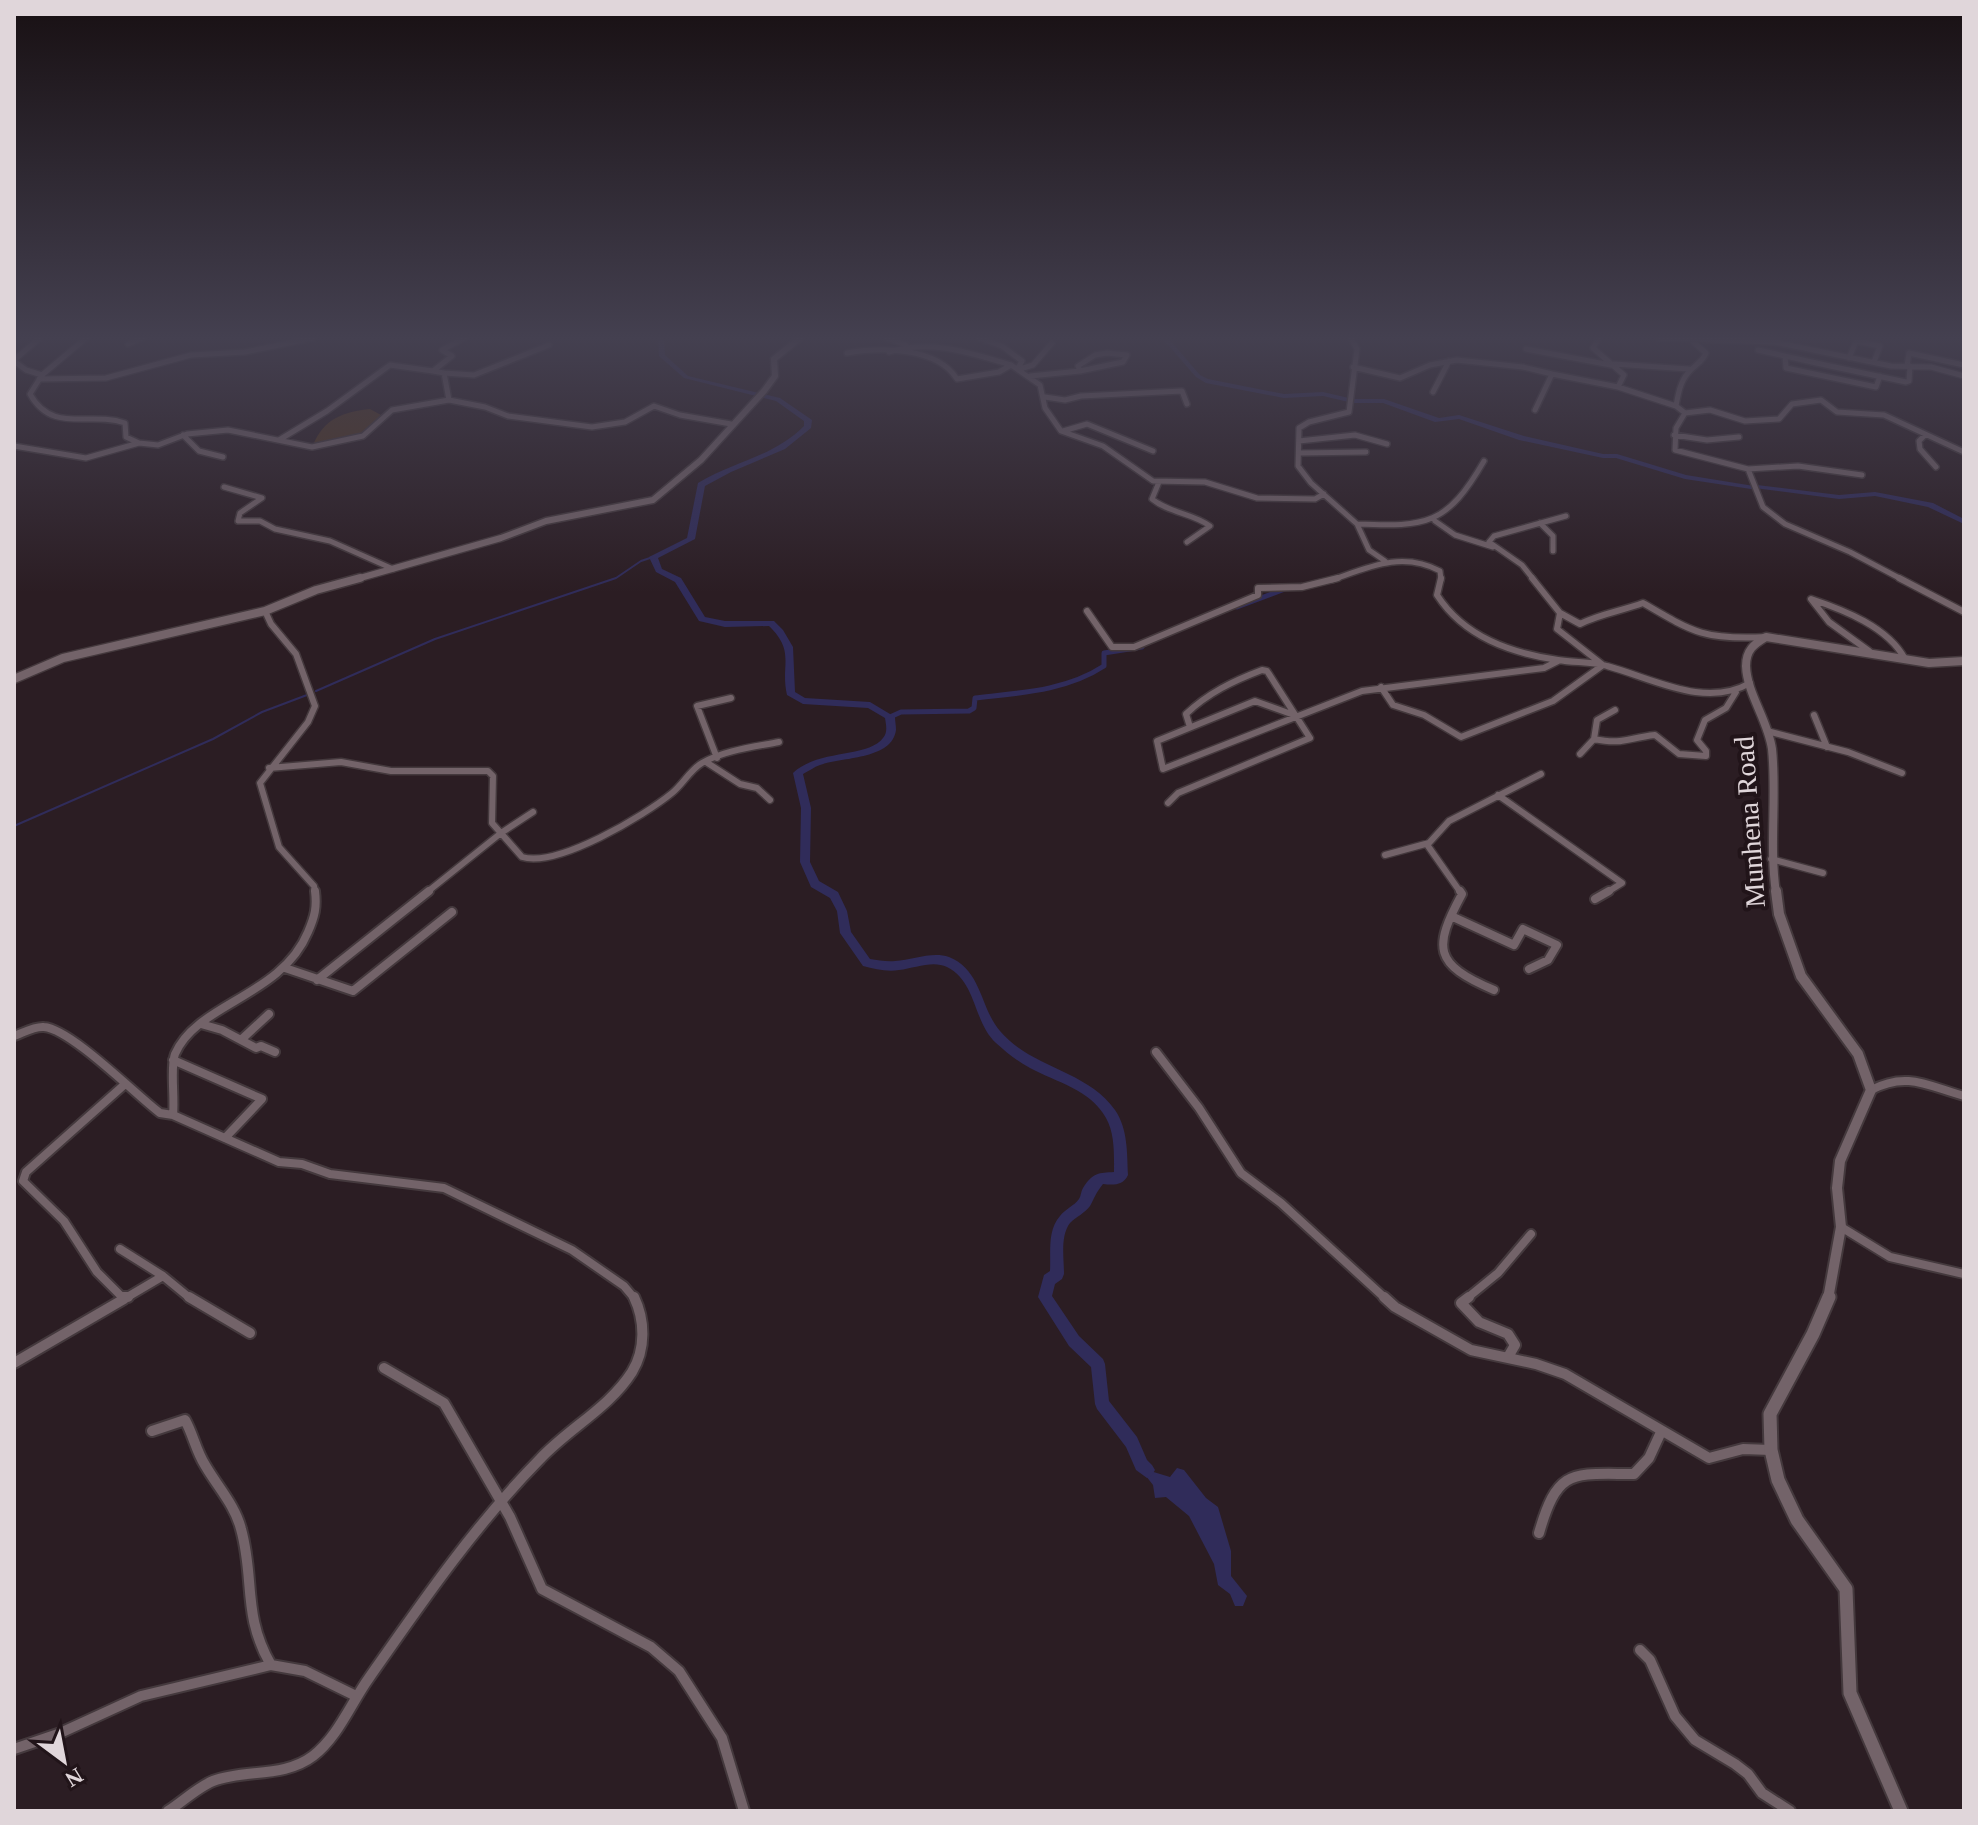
<svg xmlns="http://www.w3.org/2000/svg" width="1978" height="1825" viewBox="0 0 1978 1825" font-family="Georgia,serif">
<style>
.green{fill:#4f351e}
.water{fill:#302c5a}
.lines{fill:none;stroke-linecap:round;stroke-linejoin:round}
.stream{stroke:#302c5a;stroke-width:2}
.canal{stroke:#302c5a;stroke-width:5}
.river{fill:#302c5a;fill-rule:evenodd}
.minor-far3-casing{stroke:#44393d;stroke-width:8}
.minor-far2-casing{stroke:#44393d;stroke-width:9}
.minor-far1-casing{stroke:#44393d;stroke-width:12}
.minor-casing{stroke:#44393d;stroke-width:14}
.tertiary-far3-casing{stroke:#44393d;stroke-width:9}
.tertiary-far2-casing{stroke:#44393d;stroke-width:11}
.tertiary-far1-casing{stroke:#44393d;stroke-width:14}
.tertiary-casing{stroke:#44393d;stroke-width:17}
.minor-far3{stroke:#736369;stroke-width:5}
.minor-far2{stroke:#736369;stroke-width:6}
.minor-far1{stroke:#736369;stroke-width:8}
.minor{stroke:#736369;stroke-width:10}
.tertiary-far3{stroke:#736369;stroke-width:6}
.tertiary-far2{stroke:#736369;stroke-width:8}
.tertiary-far1{stroke:#736369;stroke-width:10}
.tertiary{stroke:#736369;stroke-width:13}
.labels{text-anchor:middle;stroke-width:8;stroke-linejoin:round;paint-order:stroke}
.street-label{font-size:28px;fill:#e0d6da;stroke:#211419}
</style>
<rect width="100%" height="100%" fill="#2b1d23"/>
<path class="green" d="M 370,409 L 381,415 L 361,434 L 313,445 C 324,418 344,412 370,409 Z"/>
<path class="water" d="M 1177,1468 L 1184,1470 L 1206,1498 L 1218,1507 L 1231,1551 L 1231,1576 L 1247,1596 L 1243,1606 L 1235,1606 L 1230,1594 L 1218,1585 L 1214,1564 L 1189,1516 L 1166,1497 L 1155,1498 L 1153,1485 L 1146,1476 L 1147,1470 L 1170,1477 Z"/>
<g class="lines">
<path class="stream" d="M 316,691 L 435,639 L 616,578 L 641,561 L 653,557
M 14,826 L 213,739 L 262,712 L 307,695"/>
<path class="canal" d="M 1237,607 L 1285,589
M 890,717 L 901,712 L 969,711 L 974,708 L 975,698 C 1019,693 1066,691 1104,666 L 1104,653 L 1142,647"/>
<path class="river" d="M 658,338 L 664,338 L 665,355 L 688,376 L 780,398 L 812,420 L 811,428 L 785,449 L 731,472 L 705,486 L 695,539 L 658,558 L 662,569 L 681,578 L 705,617 L 725,621 L 774,621 L 783,630 L 793,647 L 795,692 L 805,698 L 870,702 L 895,717 C 895,721 896,725 896,730 C 892,760 841,757 820,765 C 814,767 809,771 803,774 L 811,808 L 810,862 L 819,881 L 838,892 L 847,911 L 851,932 L 870,959 C 878,960 887,962 895,961 C 913,960 932,951 949,957 C 982,970 980,1008 1000,1031 C 1031,1068 1087,1070 1115,1110 C 1128,1129 1127,1153 1128,1175 C 1123,1186 1113,1185 1103,1184 C 1095,1194 1095,1197 1090,1206 C 1085,1213 1076,1217 1070,1223 C 1060,1236 1064,1258 1064,1274 L 1062,1279 L 1055,1284 L 1052,1296 L 1079,1336 L 1103,1359 L 1105,1364 L 1109,1401 L 1137,1437 L 1147,1460 L 1152,1465 L 1155,1470 L 1152,1475 L 1147,1478 L 1136,1470 L 1126,1447 L 1097,1409 L 1095,1404 L 1091,1367 L 1069,1346 L 1038,1297 L 1044,1275 L 1050,1271 C 1051,1252 1047,1231 1060,1216 C 1065,1209 1074,1206 1079,1199 C 1081,1196 1081,1191 1083,1188 C 1093,1172 1099,1173 1114,1172 C 1114,1154 1115,1134 1106,1118 C 1091,1090 1056,1082 1030,1068 C 1017,1061 1007,1053 996,1043 C 973,1022 977,982 947,967 C 933,960 915,968 899,970 C 887,972 875,969 863,966 L 840,933 L 837,911 L 830,898 L 811,887 L 800,862 L 801,808 L 793,773 C 818,749 868,758 883,738 C 888,732 886,725 885,718 L 868,708 L 803,704 L 787,695 C 780,665 796,652 769,626 L 725,627 L 699,621 L 675,582 L 656,572 L 649,557 L 687,538 L 698,483 C 735,461 773,457 804,426 L 804,421 L 776,401 L 684,378 L 659,356 Z
M 1162,338 L 1168,338 L 1200,375 L 1208,379 L 1284,394 L 1323,392 L 1353,399 L 1384,399 L 1439,418 L 1459,415 L 1524,436 L 1603,454 L 1617,454 L 1686,475 L 1754,486 L 1757,485 L 1839,495 L 1875,492 L 1933,503 L 1964,519 L 1964,524 L 1928,507 L 1875,496 L 1839,499 L 1754,488 L 1751,489 L 1685,479 L 1616,458 L 1603,458 L 1519,440 L 1459,419 L 1435,422 L 1383,403 L 1353,403 L 1323,396 L 1284,398 L 1206,383 L 1196,377 Z"/>
<g class="minor-far3-casing">
<path id="minor-far3" d="M 887,338 L 906,345
M 979,338 L 1002,346 L 1022,361 L 1018,368
M 1351,338 L 1357,349 L 1349,412 L 1309,422 L 1299,428 L 1298,466 L 1311,483 L 1357,524 L 1369,550 L 1385,561
M 1599,338 L 1593,348 L 1624,375 L 1618,387
M 1659,338 L 1774,342 L 1891,366 L 1931,367 L 1964,376
M 1690,339 L 1706,353 C 1702,363 1694,365 1688,373 C 1680,382 1678,395 1676,406 L 1685,413 L 1676,428 L 1675,450 L 1748,469 L 1763,507 L 1785,524 L 1850,552 L 1903,580
M 128,344 L 142,338
M 1526,349 L 1616,366
M 1758,350 L 1830,366
M 889,352 C 932,339 970,353 1011,365
M 847,353 C 881,347 937,347 957,379 L 999,372 L 1011,365 L 1040,385 L 1045,408 L 1061,431 L 1103,446 L 1153,481 L 1205,482 L 1257,498 L 1315,499 L 1324,494
M 1107,353 L 1127,355 L 1123,362 L 1080,371 L 1078,366 L 1095,355 Z
M 1785,356 L 1786,368 L 1876,387 L 1880,376
M 1849,358 L 1856,341 L 1880,346 L 1874,362
M 14,360 L 40,338
M 14,361 L 26,370 L 42,375 L 86,338
M 1614,364 L 1689,369
M 1830,366 L 1906,382 L 1909,381 L 1910,366
M 1907,366 L 1909,353 L 1964,365
M 1353,367 L 1400,378 L 1430,365 L 1457,360 L 1523,367 L 1552,374
M 1020,369 L 1033,365 L 1052,343
M 444,373 L 474,375 L 549,345
M 42,375 L 30,394 C 52,434 89,411 125,423 L 126,437 L 139,443 L 158,445 L 187,434 L 228,430 L 312,447 L 363,436 L 392,410 L 449,400 L 485,407 L 508,416 L 592,427 L 625,422 L 654,406 L 680,415 L 731,424
M 1030,376 L 1080,371
M 39,379 L 106,378 L 191,355 L 245,352 L 313,338
M 1433,392 L 1449,361
M 1045,397 L 1065,400 L 1081,396 L 1182,391 L 1187,404
M 449,400 L 444,373 L 433,371 L 452,356 L 442,350 L 464,338
M 1535,410 L 1552,374 L 1618,387 L 1676,406
M 1685,413 L 1710,410 L 1745,421 L 1779,419 L 1792,404 L 1821,400 L 1837,412 L 1884,415 L 1964,452
M 1063,431 L 1087,424 L 1153,451
M 183,435 L 199,451 L 223,457
M 1674,435 L 1707,440 L 1739,437
M 1925,435 L 1919,441 L 1920,449 L 1936,467
M 279,440 L 327,411 L 390,365 L 433,371
M 1299,441 L 1355,435 L 1387,444
M 14,446 L 86,458 L 139,443
M 1299,453 L 1366,452
M 1748,469 L 1798,466 L 1862,475
M 1159,482 L 1152,499 C 1169,513 1192,513 1210,526 L 1187,542
M 224,487 L 262,498 L 240,513 L 238,521 L 260,521 L 275,529 L 330,541 L 393,569
M 1435,521 L 1455,535 L 1493,547
M 1540,523 L 1553,536 L 1553,551
M 1357,524 C 1427,527 1447,525 1484,461
M 1332,580 C 1369,567 1402,551 1440,571 L 1441,580
M 1534,580 L 1522,565 L 1489,542 L 1494,536 L 1566,516"/>
</g>
<g class="minor-far2-casing">
<path id="minor-far2" d="M 1441,578 L 1437,595 C 1464,637 1511,653 1558,660 C 1575,663 1591,661 1607,666 C 1652,678 1705,709 1750,683
M 1899,578 L 1964,612
M 265,611 L 271,624 L 296,654 L 315,706 L 308,722 L 260,783 L 279,847 L 314,886 L 315,893
M 1087,611 L 1112,647 L 1134,647 L 1258,595 L 1258,588 L 1302,587 L 1338,578
M 1560,613 L 1580,624 C 1600,614 1621,611 1643,603 C 1694,633 1705,640 1766,637
M 1869,651 L 1829,622 L 1811,599 C 1844,610 1888,627 1905,659
M 1381,687 L 1393,705 L 1424,715 L 1461,737 L 1553,701 L 1603,665 L 1557,629 L 1560,613 L 1532,578
M 1294,715 L 1255,701 L 1157,741 L 1163,769 L 1362,691 L 1544,668 L 1558,661
M 1814,715 L 1827,747
M 1767,731 L 1848,752 L 1902,773
M 1594,739 L 1597,720 L 1615,710
M 1580,754 L 1594,739 C 1623,745 1627,738 1655,735 L 1679,754 L 1706,756 L 1706,751 L 1697,740 L 1705,720 L 1726,708 L 1736,692
M 717,758 L 697,706 L 731,698
M 706,762 L 740,784 L 757,788 L 770,800
M 269,768 L 341,762 L 391,771 L 488,771 L 493,776 L 492,823 L 522,857 C 557,868 644,816 672,793 C 683,784 690,770 702,763 C 725,750 754,747 779,742
M 1498,795 L 1622,883 L 1606,893
M 1168,803 L 1178,793 L 1310,738 L 1267,671 L 1262,670 C 1233,681 1208,693 1186,714 L 1190,727
M 1428,846 L 1461,893
M 1385,855 L 1429,843 L 1449,821 L 1541,774
M 1771,859 L 1823,873
M 426,893 L 501,833 L 533,812"/>
</g>
<g class="minor-far1-casing">
<path id="minor-far1" d="M 315,891 C 317,907 315,916 308,932 C 281,997 197,1003 175,1054 C 170,1067 175,1098 173,1115 L 279,1162 L 302,1164 L 330,1174 L 444,1188 L 572,1250 L 624,1286 L 635,1299
M 1460,891 L 1462,894 C 1433,948 1433,964 1494,990
M 1595,899 L 1609,891
M 1451,916 L 1514,945 L 1523,929 L 1557,945 L 1548,960 L 1529,969
M 285,968 L 353,991 L 452,912
M 317,980 L 429,891
M 201,1024 L 222,1030 L 256,1048 L 261,1046 L 275,1052
M 14,1036 C 23,1033 34,1026 44,1027 C 71,1029 136,1095 160,1113 L 173,1115
M 242,1039 L 269,1014
M 1156,1052 L 1199,1108 L 1241,1173 L 1281,1203 L 1386,1299
M 173,1060 L 262,1099 L 225,1138
M 1871,1090 C 1907,1071 1928,1086 1964,1096
M 1841,1227 L 1890,1257 L 1964,1274
M 120,1249 L 163,1276
M 124,1299 L 97,1272 L 64,1221 L 23,1181 L 26,1172 L 124,1085
M 124,1299 L 163,1276 L 191,1299
M 1466,1299 L 1498,1273 L 1531,1234"/>
</g>
<g class="minor-casing">
<path id="minor" d="M 122,1297 L 128,1297
M 189,1297 L 250,1333
M 1384,1297 L 1395,1307 L 1471,1350 L 1536,1364 L 1565,1374 L 1709,1458 L 1743,1449 L 1771,1450
M 1469,1297 L 1461,1303 L 1479,1322 L 1508,1334 L 1515,1345 L 1508,1357
M 14,1363 L 124,1299
M 384,1368 L 444,1403 L 510,1517 L 542,1589 L 651,1647 L 679,1671 L 722,1738 L 744,1811
M 152,1431 L 185,1420 C 193,1434 196,1451 205,1465 C 217,1486 235,1505 241,1529 C 255,1579 242,1615 271,1665
M 1539,1533 C 1558,1467 1572,1474 1634,1474 L 1649,1458 L 1661,1432
M 1640,1650 L 1650,1660 L 1675,1716 L 1695,1740 L 1735,1764 L 1748,1774 L 1762,1793 L 1790,1811
M 14,1749 L 58,1734 L 141,1696 L 271,1665 L 305,1671 L 356,1696
M 168,1811 C 182,1802 198,1787 213,1781 C 245,1769 284,1778 313,1756 C 338,1737 351,1703 369,1678 C 422,1602 475,1525 540,1459 C 569,1428 609,1408 632,1372 C 646,1349 645,1320 634,1297"/>
</g>
<g class="tertiary-far3-casing">
<path id="tertiary-far3" d="M 353,580 L 501,538 L 546,521 L 653,500 L 701,460 L 764,391 L 775,376 L 774,359 L 800,338"/>
</g>
<g class="tertiary-far2-casing">
<path id="tertiary-far2" d="M 14,679 L 63,658 L 265,611 L 316,590 L 360,578
M 1776,893 C 1769,845 1777,797 1772,749 C 1768,720 1747,694 1746,666 C 1746,650 1754,644 1766,637 L 1929,663 L 1964,661"/>
</g>
<g class="tertiary-far1-casing">
<path id="tertiary-far1" d="M 1776,891 L 1779,914 L 1801,976 L 1858,1054 L 1871,1090 L 1840,1161 L 1837,1188 L 1841,1227 L 1828,1299"/>
</g>
<g class="tertiary-casing">
<path id="tertiary" d="M 1829,1297 L 1813,1334 L 1770,1414 L 1771,1450 L 1778,1480 L 1797,1520 L 1846,1589 L 1850,1693 L 1901,1811"/>
</g>
<use href="#minor-far3" class="minor-far3"/>
<use href="#minor-far2" class="minor-far2"/>
<use href="#minor-far1" class="minor-far1"/>
<use href="#minor" class="minor"/>
<use href="#tertiary-far3" class="tertiary-far3"/>
<use href="#tertiary-far2" class="tertiary-far2"/>
<use href="#tertiary-far1" class="tertiary-far1"/>
<use href="#tertiary" class="tertiary"/>
</g>
<linearGradient id="sky" x2="0" y2="1"><stop stop-color="#181013"/><stop offset="0.57" stop-color="#444050"/><stop offset="1" stop-color="#444050" stop-opacity="0"/></linearGradient>
<rect width="1978" height="593" fill="url(#sky)"/>
<g class="labels">
<g class="street-label">
<text transform="translate(1749 822) rotate(-94)" y="10">Munhena Road</text>
</g>
</g>
<rect width="1978" height="1825" fill="none" stroke="#e0d6da" stroke-width="32"/>
<g transform="translate(64 1761) rotate(148)" stroke="#211419" stroke-width="6" paint-order="stroke">
<path d="M0-6L14 30L0 20L-14 30Z" fill="#e0d6da"/>
<text y="-12" font-size="22" font-weight="bold" text-anchor="middle" fill="#e0d6da">N</text>
</g>
</svg>
